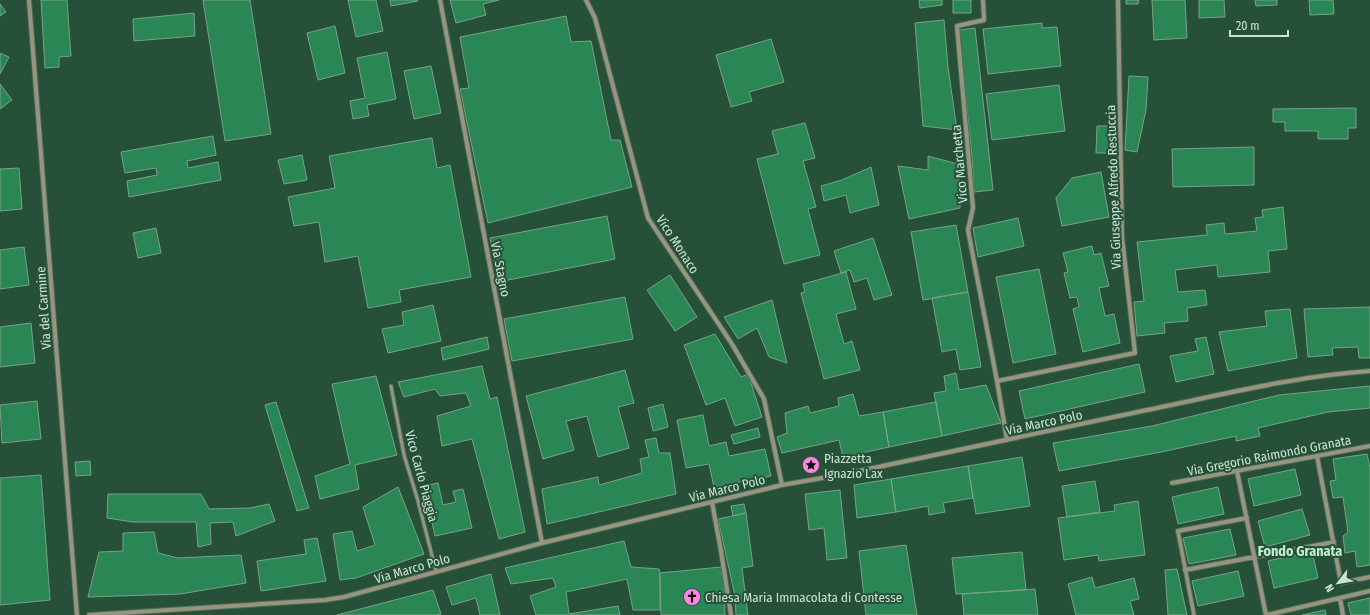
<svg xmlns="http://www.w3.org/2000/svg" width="1370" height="615" viewBox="0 0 1370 615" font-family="'Fira Sans Condensed',sans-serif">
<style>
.building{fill:#2b8656;stroke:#76a386}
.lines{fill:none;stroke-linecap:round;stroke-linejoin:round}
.service-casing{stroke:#476e57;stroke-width:5}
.pedestrian-casing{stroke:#476e57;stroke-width:5.5}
.minor-casing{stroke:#476e57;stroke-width:6}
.service{stroke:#999480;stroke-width:3}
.pedestrian{stroke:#999480;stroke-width:3.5}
.minor{stroke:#999480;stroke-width:4}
.labels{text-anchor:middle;stroke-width:4;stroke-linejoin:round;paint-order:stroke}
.street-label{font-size:13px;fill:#cce3d3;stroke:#265138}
.poi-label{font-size:13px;fill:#cce3d3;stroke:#265138;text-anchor:start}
.neighbourhood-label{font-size:14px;font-weight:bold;fill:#c0f0d0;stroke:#265138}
</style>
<rect width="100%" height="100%" fill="#265138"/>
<path class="building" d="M 41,0 L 67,0 L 71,56 L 59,57 L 59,67 L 45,68 Z
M 203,0 L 250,0 L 271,134 L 225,141 Z
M 348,0 L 376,0 L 383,31 L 356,37 Z
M 390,0 L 418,0 L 418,1 L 391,6 Z
M 450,0 L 499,0 L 483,4 L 486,15 L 456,23 Z
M 919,0 L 942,0 L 942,5 L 920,8 Z
M 953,0 L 971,0 L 971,13 L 953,13 Z
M 1126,0 L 1139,0 L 1138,4 L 1126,4 Z
M 1152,0 L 1185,0 L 1187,38 L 1154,40 Z
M 1199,0 L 1224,0 L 1225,17 L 1199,18 Z
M 1255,0 L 1277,0 L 1277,5 L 1256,6 Z
M 1309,0 L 1333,0 L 1334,14 L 1310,15 Z
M 0,4 L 6,12 L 0,16 Z
M 194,13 L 195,36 L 134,41 L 133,19 Z
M 566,16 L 571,42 L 591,41 L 611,140 L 620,140 L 632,187 L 488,223 L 460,89 L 469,88 L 460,37 Z
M 944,20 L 948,67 L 957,130 L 923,126 L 915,23 Z
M 1042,23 L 1042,28 L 1057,27 L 1061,66 L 988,74 L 983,29 Z
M 335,26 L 345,73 L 318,80 L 307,33 Z
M 975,28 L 993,190 L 974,192 L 972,157 L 959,30 Z
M 771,39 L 784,82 L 749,92 L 752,101 L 731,107 L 716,55 Z
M 387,52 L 396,99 L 367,105 L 369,116 L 353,119 L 350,101 L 365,98 L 357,58 Z
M 0,53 L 9,57 L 0,74 Z
M 431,66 L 441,113 L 414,119 L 404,71 Z
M 1129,76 L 1148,77 L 1146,110 L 1137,152 L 1125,150 Z
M 0,84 L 12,100 L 0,109 Z
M 1059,85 L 1065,131 L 992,140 L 986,94 Z
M 1356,108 L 1356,128 L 1348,128 L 1348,139 L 1318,139 L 1318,131 L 1285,131 L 1285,122 L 1273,122 L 1273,109 Z
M 805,123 L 815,158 L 803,161 L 816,207 L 808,209 L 820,255 L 784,264 L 757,159 L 778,154 L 772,131 Z
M 1097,126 L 1112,126 L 1112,153 L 1096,153 Z
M 213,136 L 216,155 L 187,161 L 188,168 L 218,162 L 221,180 L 129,197 L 127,181 L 157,175 L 156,168 L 125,173 L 121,152 Z
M 432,138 L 437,168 L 450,165 L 471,277 L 399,290 L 401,302 L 368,308 L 358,256 L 325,262 L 319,222 L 294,226 L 288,197 L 335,188 L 329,156 Z
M 1254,147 L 1254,185 L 1173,187 L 1172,149 Z
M 302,155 L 307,180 L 284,184 L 278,160 Z
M 928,156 L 958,164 L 960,208 L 909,219 L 898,166 L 928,170 Z
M 871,167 L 879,205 L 850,213 L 846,195 L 824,201 L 821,186 L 842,180 Z
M 19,168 L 22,209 L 0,211 L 0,169 Z
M 1101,172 L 1109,217 L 1062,226 L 1056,198 L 1072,178 Z
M 1283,207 L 1287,249 L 1268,251 L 1270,272 L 1218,277 L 1217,265 L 1175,270 L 1178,292 L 1205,290 L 1207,305 L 1187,308 L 1188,321 L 1164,323 L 1165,333 L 1137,336 L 1134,302 L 1144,301 L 1137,242 L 1207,235 L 1206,225 L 1224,223 L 1225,234 L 1257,231 L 1255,218 L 1263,217 L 1262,210 Z
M 607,216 L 615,259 L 498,282 L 490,238 Z
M 1018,218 L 1024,246 L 978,257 L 973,228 Z
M 956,225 L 968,292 L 923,300 L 911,232 Z
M 156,228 L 161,253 L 138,258 L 133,233 Z
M 873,238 L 892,295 L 874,300 L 867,278 L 854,282 L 850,270 L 841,273 L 834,251 Z
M 1092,246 L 1094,255 L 1101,253 L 1109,286 L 1099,288 L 1105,316 L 1114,314 L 1120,343 L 1083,352 L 1073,309 L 1079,307 L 1077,297 L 1070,298 L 1064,273 L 1068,272 L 1063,253 Z
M 24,247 L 29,285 L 0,289 L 0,250 Z
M 1039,269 L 1056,354 L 1013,363 L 996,277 Z
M 846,272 L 856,309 L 836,314 L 844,344 L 852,341 L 860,370 L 824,379 L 801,293 L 805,292 L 803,284 Z
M 670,275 L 697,317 L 675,331 L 647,290 Z
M 968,292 L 981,367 L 960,370 L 956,349 L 942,352 L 932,298 Z
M 625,297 L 633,339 L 512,361 L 504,319 Z
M 772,300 L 787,363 L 769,357 L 757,328 L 738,339 L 724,317 Z
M 433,305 L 441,341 L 388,353 L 382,329 L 404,325 L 402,312 Z
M 1370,307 L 1370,358 L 1359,358 L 1358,347 L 1332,348 L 1333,355 L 1308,357 L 1304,309 Z
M 1290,309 L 1297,358 L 1228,371 L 1219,332 L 1267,326 L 1265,311 Z
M 31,323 L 35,363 L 0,367 L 0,327 Z
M 715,334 L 741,377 L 748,374 L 762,417 L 735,426 L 725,398 L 706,405 L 684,345 Z
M 487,337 L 489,349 L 443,360 L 441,348 Z
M 1206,337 L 1214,374 L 1176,382 L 1170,356 L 1198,351 L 1195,339 Z
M 1139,364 L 1145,392 L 1025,419 L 1019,391 Z
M 482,366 L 490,399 L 497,397 L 525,532 L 499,539 L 472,439 L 442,446 L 437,416 L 471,406 L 466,393 L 440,396 L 435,389 L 404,397 L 398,382 Z
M 625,370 L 634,403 L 618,407 L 629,448 L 598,457 L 587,416 L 566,421 L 574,450 L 543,459 L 526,396 Z
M 956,373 L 959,390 L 986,385 L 1001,423 L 942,436 L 934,393 L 946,391 L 944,376 Z
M 376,376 L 397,455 L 355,465 L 359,489 L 320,499 L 315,476 L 350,464 L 332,384 Z
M 1370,386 L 1370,408 L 1328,412 L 1258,428 L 1260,436 L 1236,441 L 1236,436 L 1161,452 L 1059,471 L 1053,443 L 1152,426 L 1279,395 Z
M 853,394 L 859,416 L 883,412 L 889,447 L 843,457 L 839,440 L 782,453 L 777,437 L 787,433 L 785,413 L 808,406 L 810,413 L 839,406 L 838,398 Z
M 37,401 L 41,439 L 2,443 L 0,405 Z
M 276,402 L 309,508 L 297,511 L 265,405 Z
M 936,402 L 942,436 L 889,447 L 883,412 Z
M 663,404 L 668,427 L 653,431 L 648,408 Z
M 703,415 L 709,446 L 726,442 L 729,456 L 765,449 L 771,476 L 714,487 L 709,464 L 686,468 L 677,420 Z
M 758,428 L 760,437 L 734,444 L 731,435 Z
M 656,438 L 659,453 L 670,453 L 676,494 L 547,524 L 542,489 L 598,477 L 599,485 L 642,473 L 640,459 L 649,457 L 645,440 Z
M 1367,454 L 1370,468 L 1370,565 L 1357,567 L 1355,551 L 1345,553 L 1343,536 L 1348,532 L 1343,497 L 1333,498 L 1330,481 L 1336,480 L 1333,459 Z
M 1022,457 L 1030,506 L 976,514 L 968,466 Z
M 90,461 L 91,475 L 76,476 L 75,462 Z
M 968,466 L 973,498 L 943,503 L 945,512 L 929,515 L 928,506 L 896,512 L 891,479 Z
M 1295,469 L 1301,495 L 1254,506 L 1248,479 Z
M 41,475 L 50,600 L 0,605 L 0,478 Z
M 891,479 L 896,512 L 857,518 L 854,485 Z
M 1095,481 L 1100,512 L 1067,517 L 1062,486 Z
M 438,483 L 443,505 L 456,502 L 453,491 L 463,489 L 472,528 L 435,536 L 424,486 Z
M 398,487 L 424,554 L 356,578 L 340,580 L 333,534 L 352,531 L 357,551 L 375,545 L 363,507 Z
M 1218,487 L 1224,514 L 1178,524 L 1172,497 Z
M 840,490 L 847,558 L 827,560 L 824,528 L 809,530 L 805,494 Z
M 108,494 L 201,494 L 209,509 L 250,508 L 269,504 L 275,521 L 236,536 L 233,522 L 210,523 L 211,544 L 198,547 L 196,522 L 133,522 L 107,518 Z
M 1138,501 L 1145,555 L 1099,561 L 1098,555 L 1064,560 L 1058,518 L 1115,511 L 1114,505 Z
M 744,504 L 746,513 L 733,516 L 731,506 Z
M 1302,509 L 1310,535 L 1265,547 L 1258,521 Z
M 746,513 L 753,566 L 742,568 L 748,615 L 736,615 L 735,596 L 718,519 Z
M 1230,529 L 1236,555 L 1189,564 L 1183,538 Z
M 154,532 L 158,553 L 178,558 L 241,555 L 246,583 L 180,594 L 88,597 L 99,552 L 123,551 L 123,533 Z
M 317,538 L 326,581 L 261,591 L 257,561 L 306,554 L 304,540 Z
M 624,541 L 631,567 L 659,569 L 660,573 L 660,610 L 633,610 L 627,579 L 566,592 L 569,614 L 618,606 L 620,615 L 536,615 L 530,596 L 556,587 L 553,578 L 511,584 L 505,568 Z
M 906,545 L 917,615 L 866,615 L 859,551 Z
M 1312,551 L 1318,578 L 1274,588 L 1268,561 Z
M 1022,552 L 1026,590 L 956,594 L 952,558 Z
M 721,567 L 724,585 L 725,615 L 661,615 L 660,573 Z
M 1177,569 L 1187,615 L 1168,615 L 1165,570 Z
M 1238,571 L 1244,596 L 1198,606 L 1192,581 Z
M 491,574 L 500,615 L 480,615 L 476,598 L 452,605 L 446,587 Z
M 1092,577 L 1095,588 L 1134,578 L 1139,599 L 1130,601 L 1134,615 L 1076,615 L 1068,584 Z
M 1035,589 L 1038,615 L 964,615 L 962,594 Z
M 433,590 L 441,614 L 436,615 L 337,615 Z
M 1370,598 L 1370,615 L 1351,615 L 1348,603 Z
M 1325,610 L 1326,615 L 1302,615 Z"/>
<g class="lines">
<g class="service-casing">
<path id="service" d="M 391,386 L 404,455 L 418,501 L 436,571"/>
</g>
<g class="pedestrian-casing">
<path id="pedestrian" d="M 1178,531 L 1194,615"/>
</g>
<g class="minor-casing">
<path id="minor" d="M 29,0 L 77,615
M 440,0 L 542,543
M 586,0 L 595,18 L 648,218 L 732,344 L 764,399 L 782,485
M 983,0 L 984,20 L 957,26 L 973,208 L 968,230 L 997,381 L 1007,440
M 997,381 L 1135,353 L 1122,237 L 1118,0
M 1317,456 L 1341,583 L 1370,577
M 1237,471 L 1266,615
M 1172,483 L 1370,446
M 712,502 L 721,551 L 731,615
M 1178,531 L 1247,518
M 1185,570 L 1334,542
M 1340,598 L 1343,615
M 89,615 L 325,600 L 344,597 L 542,543 L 782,485 L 845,474 C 946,453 1047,432 1147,410 C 1221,395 1295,376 1370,371
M 1267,615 L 1370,591"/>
</g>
<use href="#service" class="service"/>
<use href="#pedestrian" class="pedestrian"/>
<use href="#minor" class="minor"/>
</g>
<defs>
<g id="sight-disc" transform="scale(0.9)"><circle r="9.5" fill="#fc86e3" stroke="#265138"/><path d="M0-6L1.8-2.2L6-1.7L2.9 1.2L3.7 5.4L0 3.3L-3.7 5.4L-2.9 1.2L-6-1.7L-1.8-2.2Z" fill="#111"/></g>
<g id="church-disc" transform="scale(0.9)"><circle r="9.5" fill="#fc86e3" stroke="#265138"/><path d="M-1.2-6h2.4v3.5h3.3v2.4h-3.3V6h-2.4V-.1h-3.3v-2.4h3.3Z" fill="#111"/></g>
</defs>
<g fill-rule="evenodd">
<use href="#sight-disc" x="811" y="465"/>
<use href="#church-disc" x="692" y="597"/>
</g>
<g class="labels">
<g class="street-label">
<text transform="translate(959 164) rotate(-95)" y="5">Vico Marchetta</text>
<text transform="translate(1113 187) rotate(-92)" y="5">Via Giuseppe Alfredo Restuccia</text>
<text transform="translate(678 244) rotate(57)" y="5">Vico Monaco</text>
<text transform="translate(501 269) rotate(79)" y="5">Via Stagno</text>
<text transform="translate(43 308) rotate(-94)" y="5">Via del Carmine</text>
<text transform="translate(1044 422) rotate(-12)" y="5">Via Marco Polo</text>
<text transform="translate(1269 455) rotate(-11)" y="5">Via Gregorio Raimondo Granata</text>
<text transform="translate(422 476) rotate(75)" y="5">Vico Carlo Piaggia</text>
<text transform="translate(727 488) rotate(-14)" y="5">Via Marco Polo</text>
<text transform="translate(412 568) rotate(-16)" y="5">Via Marco Polo</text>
</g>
<g class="poi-label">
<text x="824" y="463">Piazzetta<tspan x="824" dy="15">Ignazio Lax</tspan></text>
<text x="705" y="602">Chiesa Maria Immacolata di Contesse</text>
</g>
<g class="neighbourhood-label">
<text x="1300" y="556">Fondo Granata</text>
</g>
</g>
<g transform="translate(1338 583) rotate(239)" stroke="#265138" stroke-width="3" paint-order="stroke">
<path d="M0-3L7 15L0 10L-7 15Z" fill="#cce3d3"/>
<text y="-6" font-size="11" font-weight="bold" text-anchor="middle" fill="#cce3d3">N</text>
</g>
<path d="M1230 30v6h58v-6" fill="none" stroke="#cce3d3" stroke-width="2"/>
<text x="1236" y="30" font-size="12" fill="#cce3d3" stroke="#265138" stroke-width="3" paint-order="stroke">20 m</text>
</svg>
